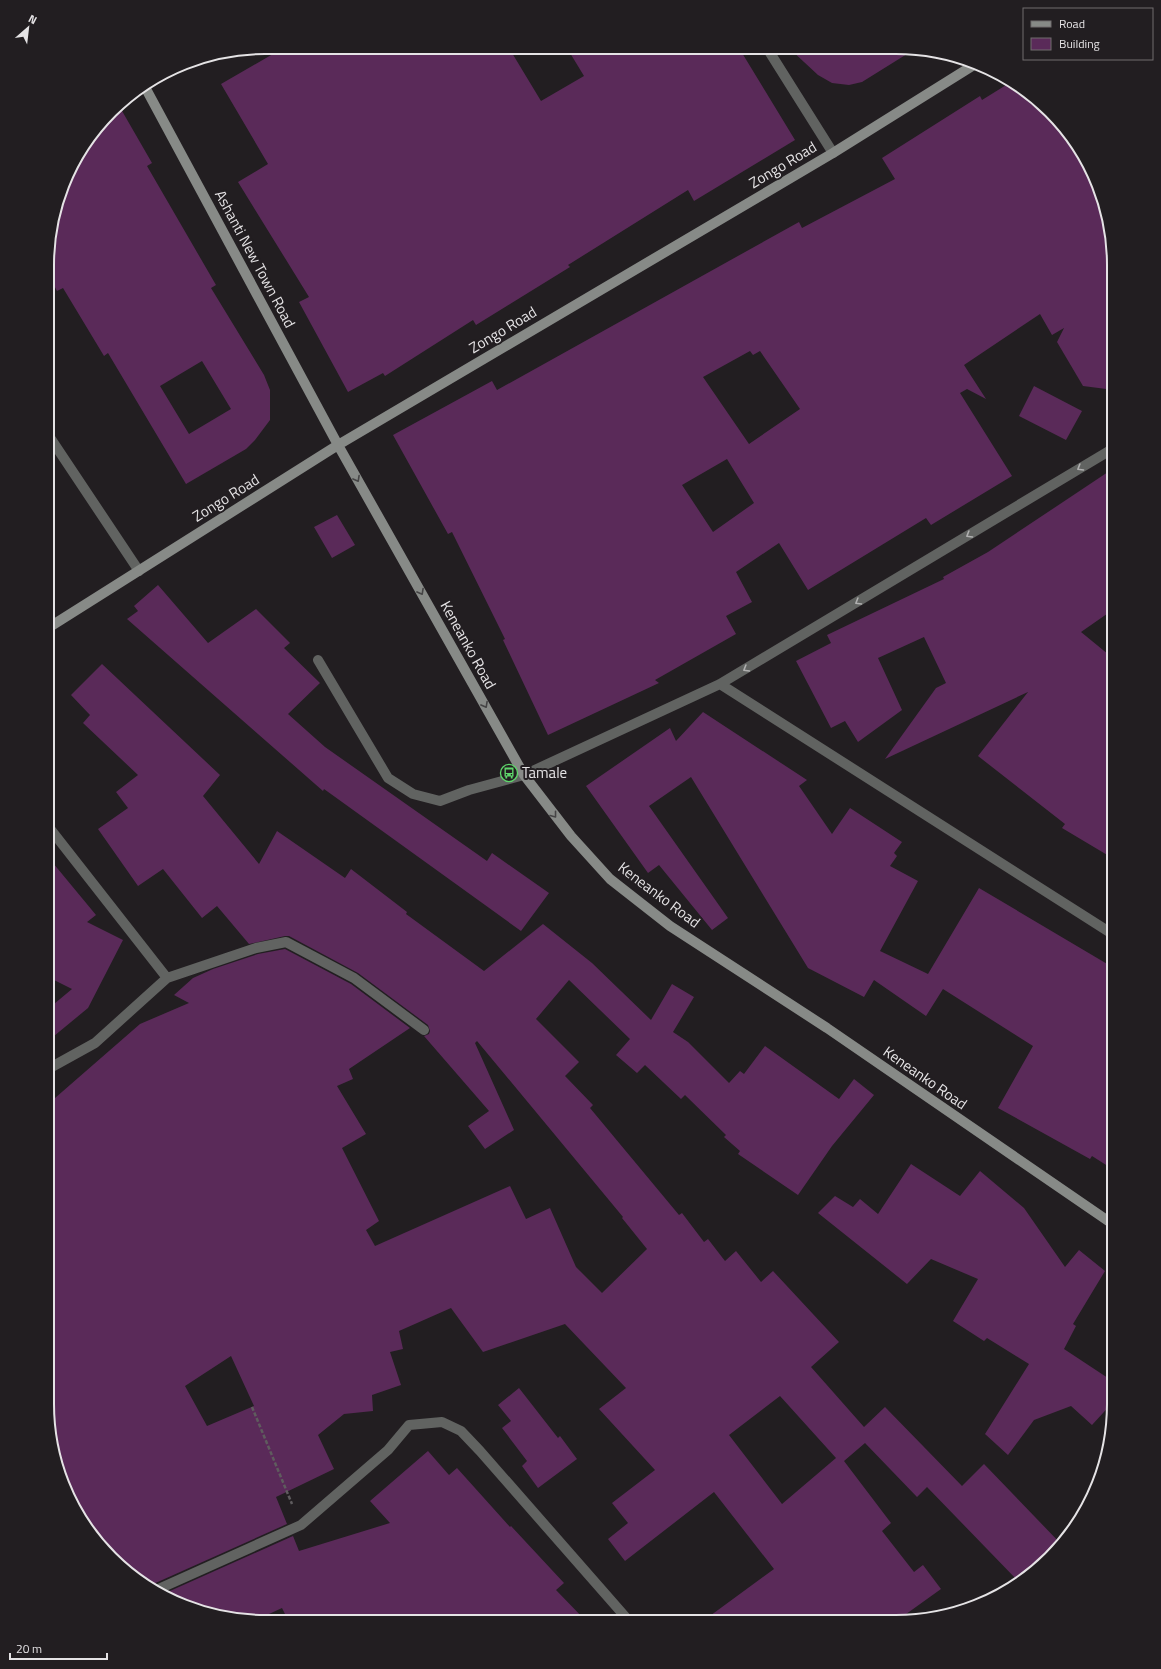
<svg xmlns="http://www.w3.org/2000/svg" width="1161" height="1669" viewBox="0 0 1161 1669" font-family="'Titillium Web',sans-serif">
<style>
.building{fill:#5a2a59;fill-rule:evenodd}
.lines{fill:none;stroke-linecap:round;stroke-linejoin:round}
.path{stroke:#5f5c5e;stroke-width:2.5;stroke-dasharray:4 2;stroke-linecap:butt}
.lane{stroke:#616361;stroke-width:10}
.street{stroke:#616361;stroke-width:10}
.secondary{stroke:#878a87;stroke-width:10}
.oneway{stroke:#b0b0b0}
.oneway2{stroke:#454445}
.labels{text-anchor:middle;stroke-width:4;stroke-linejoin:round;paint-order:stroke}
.street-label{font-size:15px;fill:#e5e3e5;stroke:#221e21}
.poi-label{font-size:15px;fill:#e5e3e5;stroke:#221e21;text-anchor:start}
.rim{fill:none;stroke:#e5e3e5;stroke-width:2}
</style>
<rect width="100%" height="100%" fill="#221e21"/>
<path class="building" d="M 285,47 L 509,48 L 541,101 L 584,76 L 567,48 L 739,48 L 795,140 L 694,201 L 688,190 L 568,265 L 570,267 L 476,325 L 473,320 L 385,376 L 383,373 L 348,392 L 299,302 L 309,297 L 238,182 L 268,164 L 221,84 Z
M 790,49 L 915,49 L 862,82 L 849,85 L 832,83 L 818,75 Z
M 1011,82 L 1029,92 L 1049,111 L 1064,134 L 1067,132 L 1092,169 L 1107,208 L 1114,264 L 1114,390 L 1083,386 L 1057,342 L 1064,328 L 1052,335 L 1040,314 L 964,365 L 986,399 L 967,389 L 960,393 L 1012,476 L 931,525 L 926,518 L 808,590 L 779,543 L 736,572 L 752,602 L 726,616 L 736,634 L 655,680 L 659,683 L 548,735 L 503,640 L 505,639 L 452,532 L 448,534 L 393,435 L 492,381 L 497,390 L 799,222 L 802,228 L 895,179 L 882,158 L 980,96 L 982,100 ZM 750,351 L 753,355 L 760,351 L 800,409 L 749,444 L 703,377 ZM 727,459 L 754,503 L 713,532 L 682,485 Z
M 118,104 L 152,163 L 147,166 L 216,285 L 211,288 L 264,375 L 270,390 L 270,420 L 255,440 L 246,449 L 186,484 L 108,353 L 104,356 L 63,288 L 57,291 L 49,276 L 49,236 L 76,156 ZM 202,361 L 231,409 L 189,434 L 160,386 Z
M 1034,386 L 1082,411 L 1066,440 L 1019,416 Z
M 1114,468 L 1114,609 L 1081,632 L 1114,659 L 1114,859 L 1062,828 L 1065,824 L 978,756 L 1028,692 L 885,759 L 936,688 L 946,683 L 924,637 L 878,658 L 902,710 L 858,742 L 845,721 L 831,728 L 796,661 L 831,643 L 827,635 L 944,579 L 943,577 L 988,552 Z
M 337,515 L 355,545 L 332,558 L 314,527 Z
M 158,585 L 208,643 L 256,609 L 290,643 L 284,648 L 320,683 L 288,714 L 325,747 L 487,861 L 492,853 L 549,893 L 521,931 L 324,789 L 323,791 L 127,619 L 138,611 L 134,606 Z
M 102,664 L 220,775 L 203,796 L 259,864 L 277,831 L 345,878 L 351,869 L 407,912 L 406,914 L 484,971 L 543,924 L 592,963 L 651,1020 L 672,984 L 694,997 L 673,1032 L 688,1042 L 729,1083 L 740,1071 L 744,1074 L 765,1046 L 839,1099 L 854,1079 L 874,1095 L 832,1146 L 798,1195 L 738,1154 L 740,1151 L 724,1137 L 726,1135 L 685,1095 L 681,1099 L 645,1065 L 637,1073 L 616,1055 L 630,1039 L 569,980 L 536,1019 L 579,1062 L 565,1076 L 593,1105 L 590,1108 L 679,1215 L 682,1213 L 704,1242 L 708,1239 L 725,1261 L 736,1251 L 761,1282 L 773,1271 L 839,1342 L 811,1367 L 864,1427 L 885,1407 L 962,1486 L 984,1464 L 1061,1544 L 1040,1568 L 1019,1582 L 927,1487 L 917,1497 L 865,1443 L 844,1461 L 891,1523 L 882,1531 L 914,1572 L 923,1565 L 941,1589 L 895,1622 L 703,1621 L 774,1569 L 714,1492 L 625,1561 L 608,1539 L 628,1523 L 612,1503 L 655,1470 L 599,1409 L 626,1388 L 565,1324 L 483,1352 L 451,1308 L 399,1331 L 403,1349 L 390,1352 L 401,1385 L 372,1395 L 373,1411 L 344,1414 L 318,1435 L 334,1469 L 276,1497 L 287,1524 L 151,1585 L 148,1588 L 101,1548 L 69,1500 L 51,1447 L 47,1404 L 47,1105 L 140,1024 L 189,1003 L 174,995 L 193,978 L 213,969 L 258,954 L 285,949 L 351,984 L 410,1028 L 349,1069 L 353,1079 L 337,1086 L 366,1134 L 342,1148 L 379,1221 L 366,1230 L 375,1246 L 510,1186 L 526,1219 L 550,1208 L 576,1267 L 602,1293 L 647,1249 L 622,1218 L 623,1217 L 477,1041 L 475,1043 L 514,1130 L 485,1149 L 468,1126 L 489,1111 L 424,1036 L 429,1034 L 430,1031 L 428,1025 L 358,973 L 289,936 L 285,936 L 249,944 L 217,906 L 202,918 L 163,869 L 138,886 L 98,829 L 128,808 L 116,792 L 138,775 L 83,723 L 90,715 L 71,695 ZM 231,1356 L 254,1406 L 207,1426 L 185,1386 ZM 780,1396 L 836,1458 L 782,1504 L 729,1435 Z
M 703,712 L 807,780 L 799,786 L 832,834 L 850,808 L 902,842 L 894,853 L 897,856 L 890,866 L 918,881 L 880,951 L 928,974 L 979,888 L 1114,968 L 1114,1170 L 1092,1156 L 1090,1159 L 998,1108 L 1033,1046 L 943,989 L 926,1016 L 874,980 L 864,997 L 808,968 L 691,777 L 649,806 L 728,918 L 712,930 L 659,865 L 648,873 L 586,786 L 670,728 L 676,741 Z
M 48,857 L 96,915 L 87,922 L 123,940 L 88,1008 L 48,1041 L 48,1009 L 72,989 L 48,977 Z
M 911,1164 L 960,1196 L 980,1171 L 1024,1208 L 1065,1267 L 1079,1250 L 1105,1271 L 1073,1324 L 1076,1326 L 1064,1349 L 1114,1382 L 1114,1401 L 1092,1425 L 1071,1406 L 1034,1420 L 1008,1455 L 985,1434 L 1029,1364 L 987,1338 L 984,1341 L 953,1321 L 978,1279 L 931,1259 L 907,1284 L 818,1213 L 835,1196 L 853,1207 L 860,1199 L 878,1214 Z
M 519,1388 L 558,1438 L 560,1436 L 577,1459 L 538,1488 L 522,1466 L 527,1461 L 502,1428 L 511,1421 L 498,1405 Z
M 428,1451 L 449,1475 L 457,1468 L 510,1527 L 511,1526 L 564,1583 L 556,1590 L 586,1621 L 288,1620 L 282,1608 L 256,1620 L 236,1620 L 182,1606 L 161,1595 L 293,1536 L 299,1551 L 390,1523 L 370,1501 Z"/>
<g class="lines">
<path class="path" d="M 252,1407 L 292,1504"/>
<path class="lane" d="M 49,436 L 139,571
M 318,660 L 388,778 L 413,794 L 440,801 L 469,790 L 524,775
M 48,826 L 167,978
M 48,1069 L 95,1043 L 167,978 L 256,948 L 286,942 L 354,978 L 424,1030"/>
<path class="street" d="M 767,48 L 833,153
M 720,684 L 1114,935
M 524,775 L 720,684 L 1114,448
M 154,1591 L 301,1525 L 388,1450 L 409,1425 L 442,1422 L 461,1431 L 480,1451 L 629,1621"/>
<path class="secondary" d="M 145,87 L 338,445 L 524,775 L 571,836 L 610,879 L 670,926 L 827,1028 L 1114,1225
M 48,628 L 338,445 L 833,153 L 977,63"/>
</g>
<defs><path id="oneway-chevron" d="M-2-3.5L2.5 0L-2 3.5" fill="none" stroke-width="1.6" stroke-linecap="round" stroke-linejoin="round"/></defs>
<g class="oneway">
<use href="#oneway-chevron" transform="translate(1080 468) rotate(149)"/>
<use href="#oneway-chevron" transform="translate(969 535) rotate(149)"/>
<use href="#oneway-chevron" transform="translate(858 602) rotate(149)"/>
<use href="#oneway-chevron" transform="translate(746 669) rotate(149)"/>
</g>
<g class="oneway2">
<use href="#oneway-chevron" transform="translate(357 479) rotate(61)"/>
<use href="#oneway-chevron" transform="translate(421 592) rotate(61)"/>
<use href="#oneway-chevron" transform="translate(485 705) rotate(61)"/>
<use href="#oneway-chevron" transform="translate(554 815) rotate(52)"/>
</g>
<defs>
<g id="bus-ring" transform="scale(0.9)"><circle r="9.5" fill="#221e21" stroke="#5fd56b" stroke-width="1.5"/><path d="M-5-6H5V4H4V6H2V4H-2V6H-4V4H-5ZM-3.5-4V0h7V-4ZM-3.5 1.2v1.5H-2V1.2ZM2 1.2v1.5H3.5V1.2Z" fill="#5fd56b"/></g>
</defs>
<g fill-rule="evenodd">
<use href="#bus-ring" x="509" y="773"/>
</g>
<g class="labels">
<g class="street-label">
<text transform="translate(783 165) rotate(-31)" y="5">Zongo Road</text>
<text transform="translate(255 259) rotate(62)" y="5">Ashanti New Town Road</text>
<text transform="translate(503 330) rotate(-31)" y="5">Zongo Road</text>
<text transform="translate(226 498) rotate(-32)" y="5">Zongo Road</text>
<text transform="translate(468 645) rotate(61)" y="5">Keneanko Road</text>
<text transform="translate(659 895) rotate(37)" y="5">Keneanko Road</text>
<text transform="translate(925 1078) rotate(35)" y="5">Keneanko Road</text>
</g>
<g class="poi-label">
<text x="522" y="778">Tamale</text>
</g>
</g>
<path d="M0 0H1161V1669H0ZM265 54H896A211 211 0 0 1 1107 265V1404A211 211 0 0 1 896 1615H265A211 211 0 0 1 54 1404V265A211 211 0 0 1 265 54Z" fill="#221e21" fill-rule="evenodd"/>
<path class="rim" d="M265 54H896A211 211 0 0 1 1107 265V1404A211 211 0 0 1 896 1615H265A211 211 0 0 1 54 1404V265A211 211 0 0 1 265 54Z"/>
<rect x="1023" y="8" width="130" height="52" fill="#221e21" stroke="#706d6f"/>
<rect x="1031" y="21" width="20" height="6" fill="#878a87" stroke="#706d6f"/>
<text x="1059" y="28" font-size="12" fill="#e5e3e5">Road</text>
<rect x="1031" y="38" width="20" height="12" fill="#5a2a59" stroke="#706d6f"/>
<text x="1059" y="48" font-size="12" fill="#e5e3e5">Building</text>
<g transform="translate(28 28) rotate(28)" stroke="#221e21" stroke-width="3" paint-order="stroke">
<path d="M0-3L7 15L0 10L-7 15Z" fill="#e5e3e5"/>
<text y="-6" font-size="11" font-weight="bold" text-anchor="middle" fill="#e5e3e5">N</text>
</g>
<path d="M10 1653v6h97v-6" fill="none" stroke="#e5e3e5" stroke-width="2"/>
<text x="16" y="1653" font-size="12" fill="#e5e3e5" stroke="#221e21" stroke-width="3" paint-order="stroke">20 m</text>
</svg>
